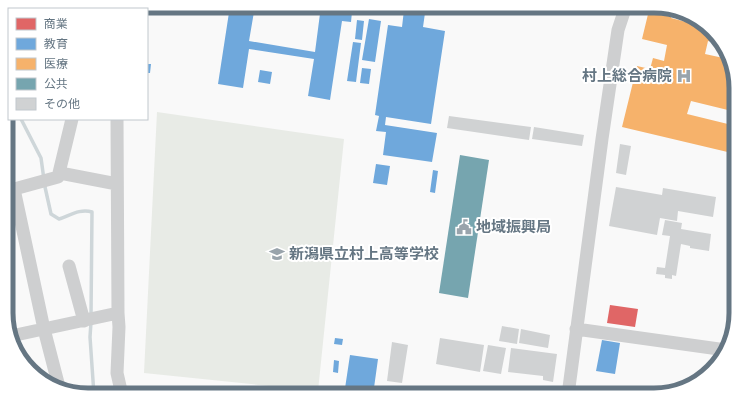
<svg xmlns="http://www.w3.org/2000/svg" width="742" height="401" viewBox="0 0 742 401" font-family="Figtree,'Noto Sans JP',sans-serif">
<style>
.green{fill:#e8ebe6}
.shops{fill:#e06666}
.schools{fill:#6fa8dc}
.health{fill:#f6b26b}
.public{fill:#76a5af}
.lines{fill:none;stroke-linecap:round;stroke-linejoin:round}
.stream{stroke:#ced6d9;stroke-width:3.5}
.building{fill:#d0d2d3}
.minor{stroke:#cecfd0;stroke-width:13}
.labels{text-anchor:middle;stroke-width:4;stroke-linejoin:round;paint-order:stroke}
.poi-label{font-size:15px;font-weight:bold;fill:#657683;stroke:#fff;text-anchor:start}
.rim{fill:none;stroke:#657683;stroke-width:5}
</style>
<rect width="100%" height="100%" fill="#f9f9f9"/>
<path class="green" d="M 157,112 L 344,139 L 318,391 L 144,373 Z"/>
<path class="shops" d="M 610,305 L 638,309 L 635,327 L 607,323 Z"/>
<path class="schools" d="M 230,6 L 255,6 L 249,41 L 315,52 L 321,6 L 377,6 L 375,15 L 352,12 L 351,22 L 342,21 L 330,100 L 308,96 L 314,59 L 249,49 L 243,88 L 218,84 Z
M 383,6 L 426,6 L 423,27 L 445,31 L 431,124 L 386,117 L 385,125 L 437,133 L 432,162 L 383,155 L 386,132 L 376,131 L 379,116 L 375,115 L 388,25 L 402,27 L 404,10 Z
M 369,19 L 381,21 L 375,62 L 362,60 Z
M 357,20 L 364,21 L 362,40 L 355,39 Z
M 353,42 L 361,43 L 356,82 L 347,81 Z
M 147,64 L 151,64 L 150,73 L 147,73 Z
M 362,68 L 371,69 L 369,84 L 360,83 Z
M 260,70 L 272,72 L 270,84 L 258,82 Z
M 376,164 L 390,166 L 387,185 L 373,183 Z
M 433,170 L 438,171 L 435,193 L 430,192 Z
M 335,338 L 343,339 L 342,345 L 334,344 Z
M 602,340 L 620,343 L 615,374 L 596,371 Z
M 350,355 L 378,359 L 373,395 L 344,395 Z
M 334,360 L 339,361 L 338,373 L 333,372 Z
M 150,389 L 193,394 L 193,395 L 150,395 Z"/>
<path class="health" d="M 650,6 L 673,11 L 671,18 L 705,27 L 722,43 L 723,45 L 708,41 L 705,54 L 728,59 L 736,82 L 736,112 L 691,101 L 687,114 L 736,126 L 736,154 L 622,127 L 637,66 L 650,69 L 653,58 L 664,61 L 667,45 L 642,39 Z"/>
<path class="public" d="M 460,155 L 489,160 L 468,298 L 439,293 Z"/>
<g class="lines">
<path class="stream" d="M 7,85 L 9,91
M 21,119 L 41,158 L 45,187 L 51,214 L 59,219 C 69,216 80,208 92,212 L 91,316
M 91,322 L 90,337 L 94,395"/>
</g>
<path class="building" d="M 449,116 L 531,127 L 529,140 L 447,128 Z
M 534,127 L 584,135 L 582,146 L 532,139 Z
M 620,144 L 631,146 L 626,175 L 616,173 Z
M 616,187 L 662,195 L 663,188 L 716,197 L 713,217 L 678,211 L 677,221 L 660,218 L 657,235 L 609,226 Z
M 665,220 L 682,223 L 681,229 L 711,234 L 709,251 L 690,248 L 690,246 L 681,244 L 676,276 L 672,275 L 672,279 L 665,278 L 665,275 L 656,274 L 657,267 L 665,268 L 670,236 L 662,235 Z
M 502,326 L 519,329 L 517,344 L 499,341 Z
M 521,329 L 550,335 L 548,348 L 519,343 Z
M 440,338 L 484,345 L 480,372 L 436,364 Z
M 392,342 L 408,345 L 402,383 L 387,381 Z
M 488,345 L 506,348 L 501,374 L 483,371 Z
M 511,348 L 557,354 L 553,382 L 543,380 L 543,376 L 508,372 Z"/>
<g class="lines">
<path class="minor" d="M 95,9 L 96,6
M 117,119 L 118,313 L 119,327 L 117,373 L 122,395
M 60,173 L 117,184
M 14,189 L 44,329 L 59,387
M 7,191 L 58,177 L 72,119
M 69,266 L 84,321
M 576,329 L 726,350
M 11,336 L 118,313
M 568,395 L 602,139 L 618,30 L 626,6"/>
</g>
<defs>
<g id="hospital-bare" transform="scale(1.2)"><path d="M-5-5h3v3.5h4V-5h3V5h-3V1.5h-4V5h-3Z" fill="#99a4ac" stroke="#fff" stroke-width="2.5" paint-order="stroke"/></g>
<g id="civic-bare" transform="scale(1.2)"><path d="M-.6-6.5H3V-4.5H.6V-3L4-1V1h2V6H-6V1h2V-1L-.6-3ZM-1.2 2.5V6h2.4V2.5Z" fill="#99a4ac" stroke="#fff" stroke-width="2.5" paint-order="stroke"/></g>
<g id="school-bare" transform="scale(1.2)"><path d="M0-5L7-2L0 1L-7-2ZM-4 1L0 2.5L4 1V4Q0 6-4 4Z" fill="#99a4ac" stroke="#fff" stroke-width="2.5" paint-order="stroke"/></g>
</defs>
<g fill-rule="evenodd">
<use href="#hospital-bare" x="684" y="76"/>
<use href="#civic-bare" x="464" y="227"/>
<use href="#school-bare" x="277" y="254"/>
</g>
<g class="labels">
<g class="poi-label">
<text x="672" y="81" text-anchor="end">村上総合病院</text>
<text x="476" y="232">地域振興局</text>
<text x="289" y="259">新潟県立村上高等学校</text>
</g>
</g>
<path d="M0 0H742V401H0ZM88 13H654A75 75 0 0 1 729 88V313A75 75 0 0 1 654 388H88A75 75 0 0 1 13 313V88A75 75 0 0 1 88 13Z" fill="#fff" fill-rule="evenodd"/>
<path class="rim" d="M88 13H654A75 75 0 0 1 729 88V313A75 75 0 0 1 654 388H88A75 75 0 0 1 13 313V88A75 75 0 0 1 88 13Z"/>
<rect x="8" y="8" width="140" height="112" fill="#ffffff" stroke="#c1c8cd"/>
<rect x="16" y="18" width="20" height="12" fill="#e06666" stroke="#c1c8cd"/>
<text x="44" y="28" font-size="12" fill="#657683">商業</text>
<rect x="16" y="38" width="20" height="12" fill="#6fa8dc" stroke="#c1c8cd"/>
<text x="44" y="48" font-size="12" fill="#657683">教育</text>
<rect x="16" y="58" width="20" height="12" fill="#f6b26b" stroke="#c1c8cd"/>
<text x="44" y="68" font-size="12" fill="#657683">医療</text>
<rect x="16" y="78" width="20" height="12" fill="#76a5af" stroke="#c1c8cd"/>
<text x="44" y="88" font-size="12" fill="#657683">公共</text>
<rect x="16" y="98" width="20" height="12" fill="#d0d2d3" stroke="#c1c8cd"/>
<text x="44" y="108" font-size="12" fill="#657683">その他</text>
</svg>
